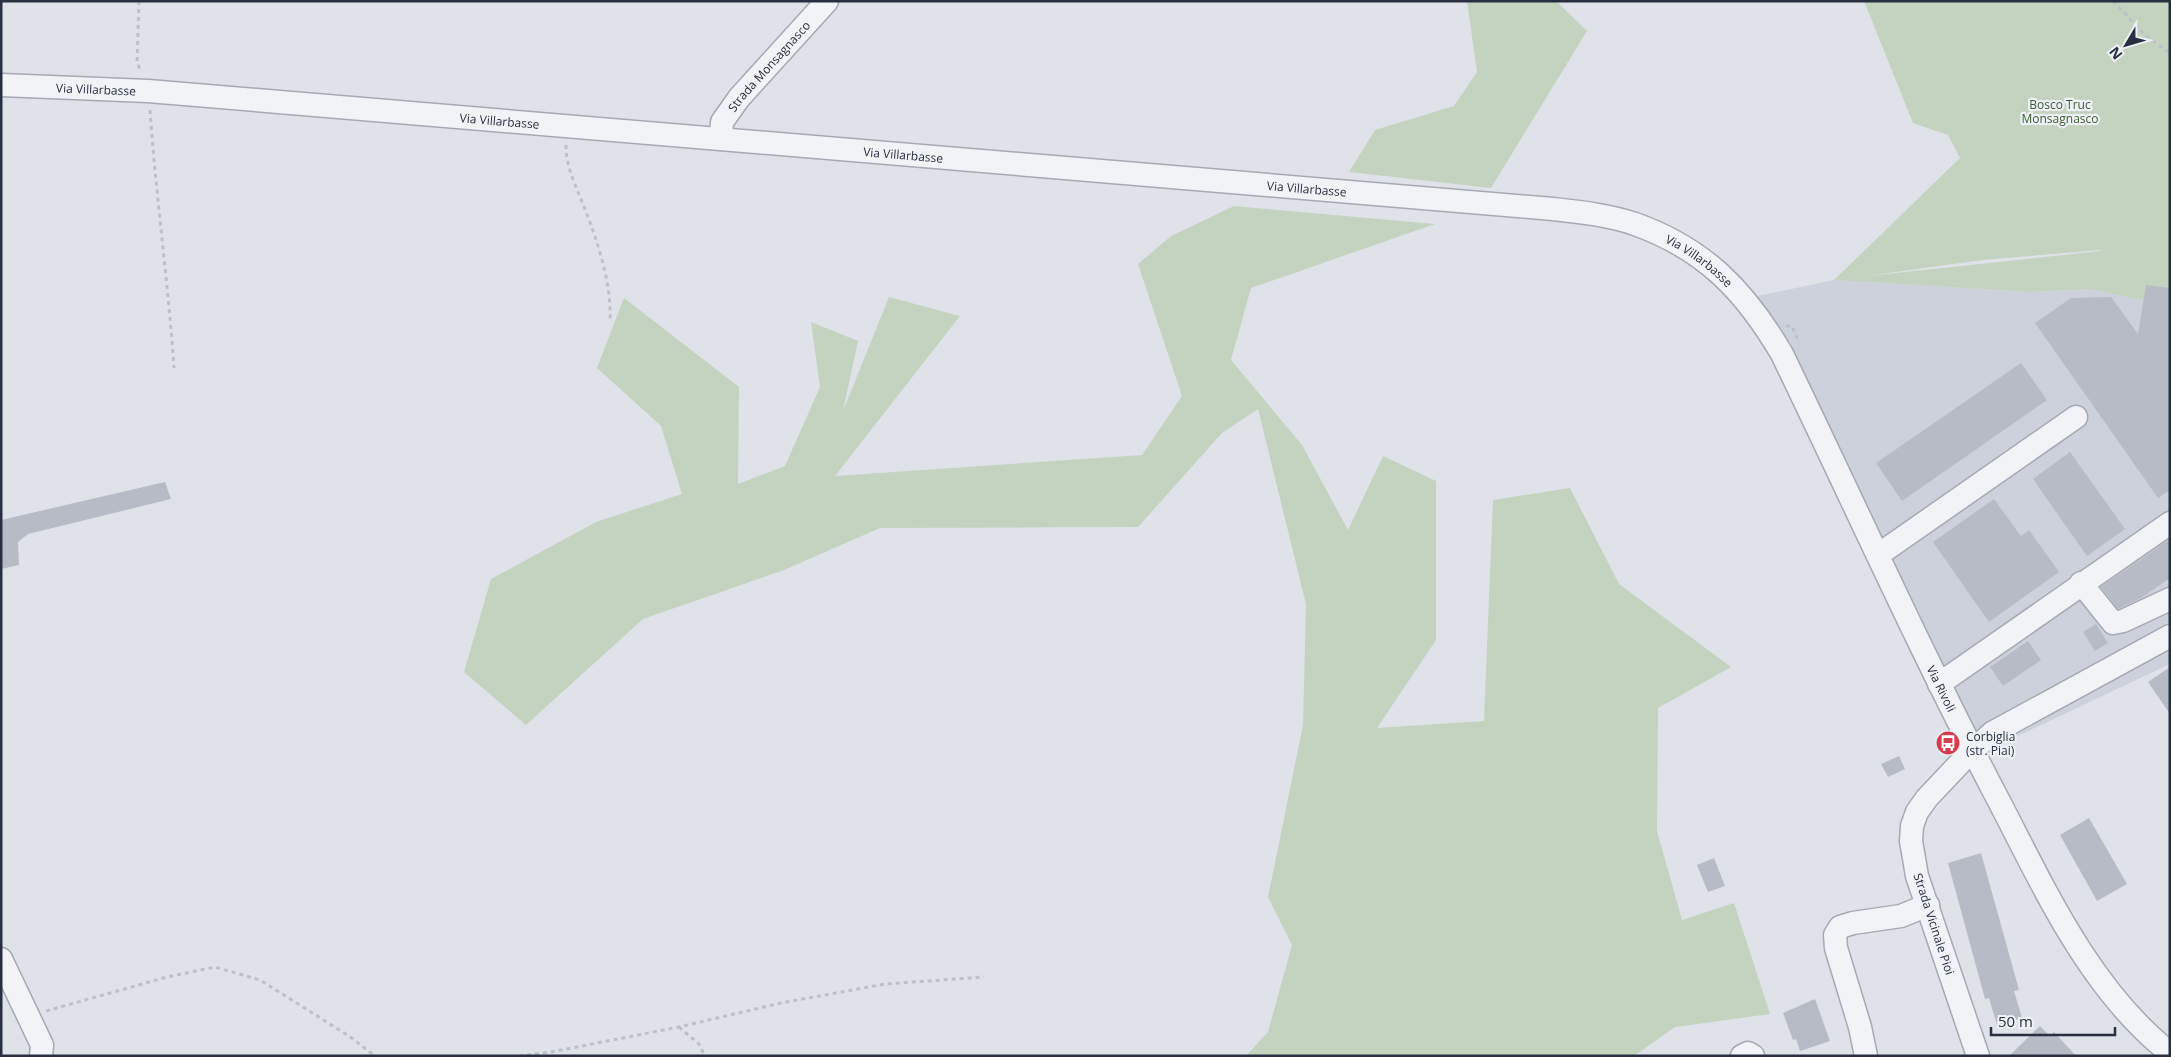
<svg xmlns="http://www.w3.org/2000/svg" width="2171" height="1057" font-family="'Open Sans',sans-serif">
<style>
.built{fill:#cdd1db}
.green{fill:#c4d3c0;fill-rule:evenodd}
.building{fill:#b6bbc6}
.lines{fill:none;stroke-linecap:round;stroke-linejoin:round}
.minor-casing{stroke:#a4a9b3;stroke-width:25}
.path{stroke:#bdc0c8;stroke-width:3;stroke-dasharray:4 4;stroke-linecap:butt}
.minor{stroke:#f2f3f7;stroke-width:22}
.labels{text-anchor:middle;dominant-baseline:central;stroke-width:4.5;stroke-linejoin:round;paint-order:stroke}
.street-label{font-size:12px;fill:#272f41;stroke:#eef1f6}
.park-label{font-size:12px;fill:#3a5d34;stroke:#eef1f6}
.poi-label{font-size:12px;fill:#272f41;stroke:#eef1f6;text-anchor:start}
</style>
<rect width="100%" height="100%" fill="#dfe2e9"/>
<polygon class="built" points="1834,280 2031,292 2090,289 2135,299 2170,302 2170,664 1965,761 1757,296"/>
<g class="green">
<polygon points="1467,1 1556,1 1587,31 1491,188 1349,172 1375,130 1454,106 1477,72"/>
<path d="M1864,1H2170V302L2135,299L2090,289L2031,292L1834,280L1960,158L1948,135L1913,123ZM2101,250V251L1867,276L1982,260Z"/>
<polygon points="1234,206 1435,224 1251,288 1231,360 1302,445 1348,530 1383,456 1436,481 1436,640 1377,728 1484,721 1493,500 1570,488 1619,584 1731,667 1658,708 1657,831 1682,920 1734,903 1770,1014 1675,1027 1634,1056 1246,1056 1268,1032 1292,945 1268,897 1303,725 1306,604 1258,409 1222,433 1138,527 880,528 784,570 643,619 526,725 464,672 491,579 596,522 682,494 661,426 597,368 624,298 739,387 738,484 785,466 820,387 811,322 858,341 843,411 889,297 960,316 835,476 1142,455 1182,396 1138,264 1171,236"/>
</g>
<g class="building">
<polygon points="2146,285 2170,288 2170,490 2158,498 2035,323 2071,298 2111,297 2138,334"/>
<polygon points="2021,363 2047,400 1902,501 1876,463"/>
<polygon points="2070,452 2125,529 2087,556 2033,479"/>
<polygon points="165,482 171,499 28,534 18,542 19,565 1,569 1,520"/>
<polygon points="1994,499 2021,536 2029,530 2059,572 1989,622 1933,542"/>
<polygon points="2170,539 2170,578 2141,598 2118,609 2101,587"/>
<polygon points="2096,624 2108,643 2095,651 2083,632"/>
<polygon points="2028,641 2041,660 2003,686 1990,667"/>
<polygon points="2170,667 2170,714 2148,682"/>
<polygon points="1899,756 1905,769 1888,777 1881,764"/>
<polygon points="2089,818 2127,884 2097,901 2060,835"/>
<polygon points="1981,853 2019,990 2014,991 2022,1018 1997,1025 1989,998 1985,999 1948,863"/>
<polygon points="1714,858 1725,886 1708,892 1697,865"/>
<polygon points="1815,999 1830,1041 1800,1051 1796,1039 1793,1040 1783,1013"/>
<polygon points="2040,1026 2050,1036 2054,1032 2076,1056 2009,1056"/>
</g>
<g class="lines">
<defs>
<g id="minor">
<path id="s1" d="M1,85L148,91L1553,209C1580,212 1609,215 1635,224C1705,249 1745,291 1782,354C1855,505 1923,657 2001,805C2046,892 2091,991 2170,1053"/>
<path id="s2" d="M721,138L722,122L739,98L827,1"/>
<polyline points="1878,555 2076,417"/>
<polyline points="2081,583 2113,623 2123,621 2170,599"/>
<polyline points="1939,684 2170,523"/>
<polyline points="1,959 42,1045 41,1056"/>
<polyline points="1742,1056 1748,1053 1753,1056"/>
<polyline points="1866,1056 1860,1027 1836,948 1835,935 1840,927 1853,923 1901,916 1928,905"/>
<polyline points="1978,1056 1917,876 1911,841 1912,826 1917,812 1927,798 1962,761 1992,733 2170,636"/>
</g>
</defs>
<use href="#minor" class="minor-casing"/>
<g class="path">
<polyline points="139,1 137,62 141,72"/>
<polyline points="2113,1 2146,36 2170,53"/>
<path d="M150,110C156,196 168,281 174,368"/>
<path d="M566,145C566,164 573,180 580,197C595,233 612,281 610,320"/>
<polyline points="1786,326 1792,326 1799,343"/>
<polyline points="46,1011 167,977 215,967 260,980 349,1036 375,1056"/>
<polyline points="679,1027 699,1044 705,1056"/>
<polyline points="519,1056 551,1052 679,1027 781,1003 885,984 984,977"/>
</g>
<use href="#minor" class="minor"/>
</g>
<defs>
<symbol id="bus-disc" viewBox="-11 -11 22 22"><circle r="9.5" fill="#d53d4e" stroke="#eef1f6"/><path d="M-5-6H5V4H4V6H2V4H-2V6H-4V4H-5ZM-3.5-4V0h7V-4ZM-3.5 1.2v1.5H-2V1.2ZM2 1.2v1.5H3.5V1.2Z" fill="#fff"/></symbol>
</defs>
<g fill-rule="evenodd">
<use href="#bus-disc" x="1934" y="729" width="28" height="28"/>
</g>
<g class="labels">
<g class="street-label">
<text stroke="none"><textPath href="#s2" startOffset="89">Strada Monsagnasco</textPath></text>
<text stroke="none"><textPath href="#s1" startOffset="95">Via Villarbasse</textPath></text>
<text stroke="none"><textPath href="#s1" startOffset="500">Via Villarbasse</textPath></text>
<text stroke="none"><textPath href="#s1" startOffset="905">Via Villarbasse</textPath></text>
<text stroke="none"><textPath href="#s1" startOffset="1310">Via Villarbasse</textPath></text>
<text stroke="none"><textPath href="#s1" startOffset="1715">Via Villarbasse</textPath></text>
<text stroke="none"><textPath href="#s1" startOffset="2212">Via Rivoli</textPath></text>
<text transform="translate(1934 924) rotate(72)">Strada Vicinale Pioi</text>
</g>
<g class="park-label">
<text x="2060" y="104">Bosco Truc<tspan x="2060" dy="14">Monsagnasco</tspan></text>
</g>
<g class="poi-label">
<text x="1966" y="736">Corbiglia<tspan x="1966" dy="14">(str. Piai)</tspan></text>
</g>
</g>
<rect width="2171" height="1057" fill="none" stroke="#272f41" stroke-width="5"/>
<g transform="translate(2126 45) rotate(232)" stroke="#eef1f6" stroke-width="4" paint-order="stroke">
<path d="M0-4L9 19L0 12L-9 19Z" fill="#272f41"/>
<text y="-8" font-size="14" font-weight="bold" text-anchor="middle" fill="#272f41">N</text>
</g>
<path d="M1991 1027v8h124v-8" fill="none" stroke="#272f41" stroke-width="2.5"/>
<text x="1998" y="1027" font-size="15" fill="#272f41" stroke="#eef1f6" stroke-width="4" paint-order="stroke">50 m</text>
</svg>
